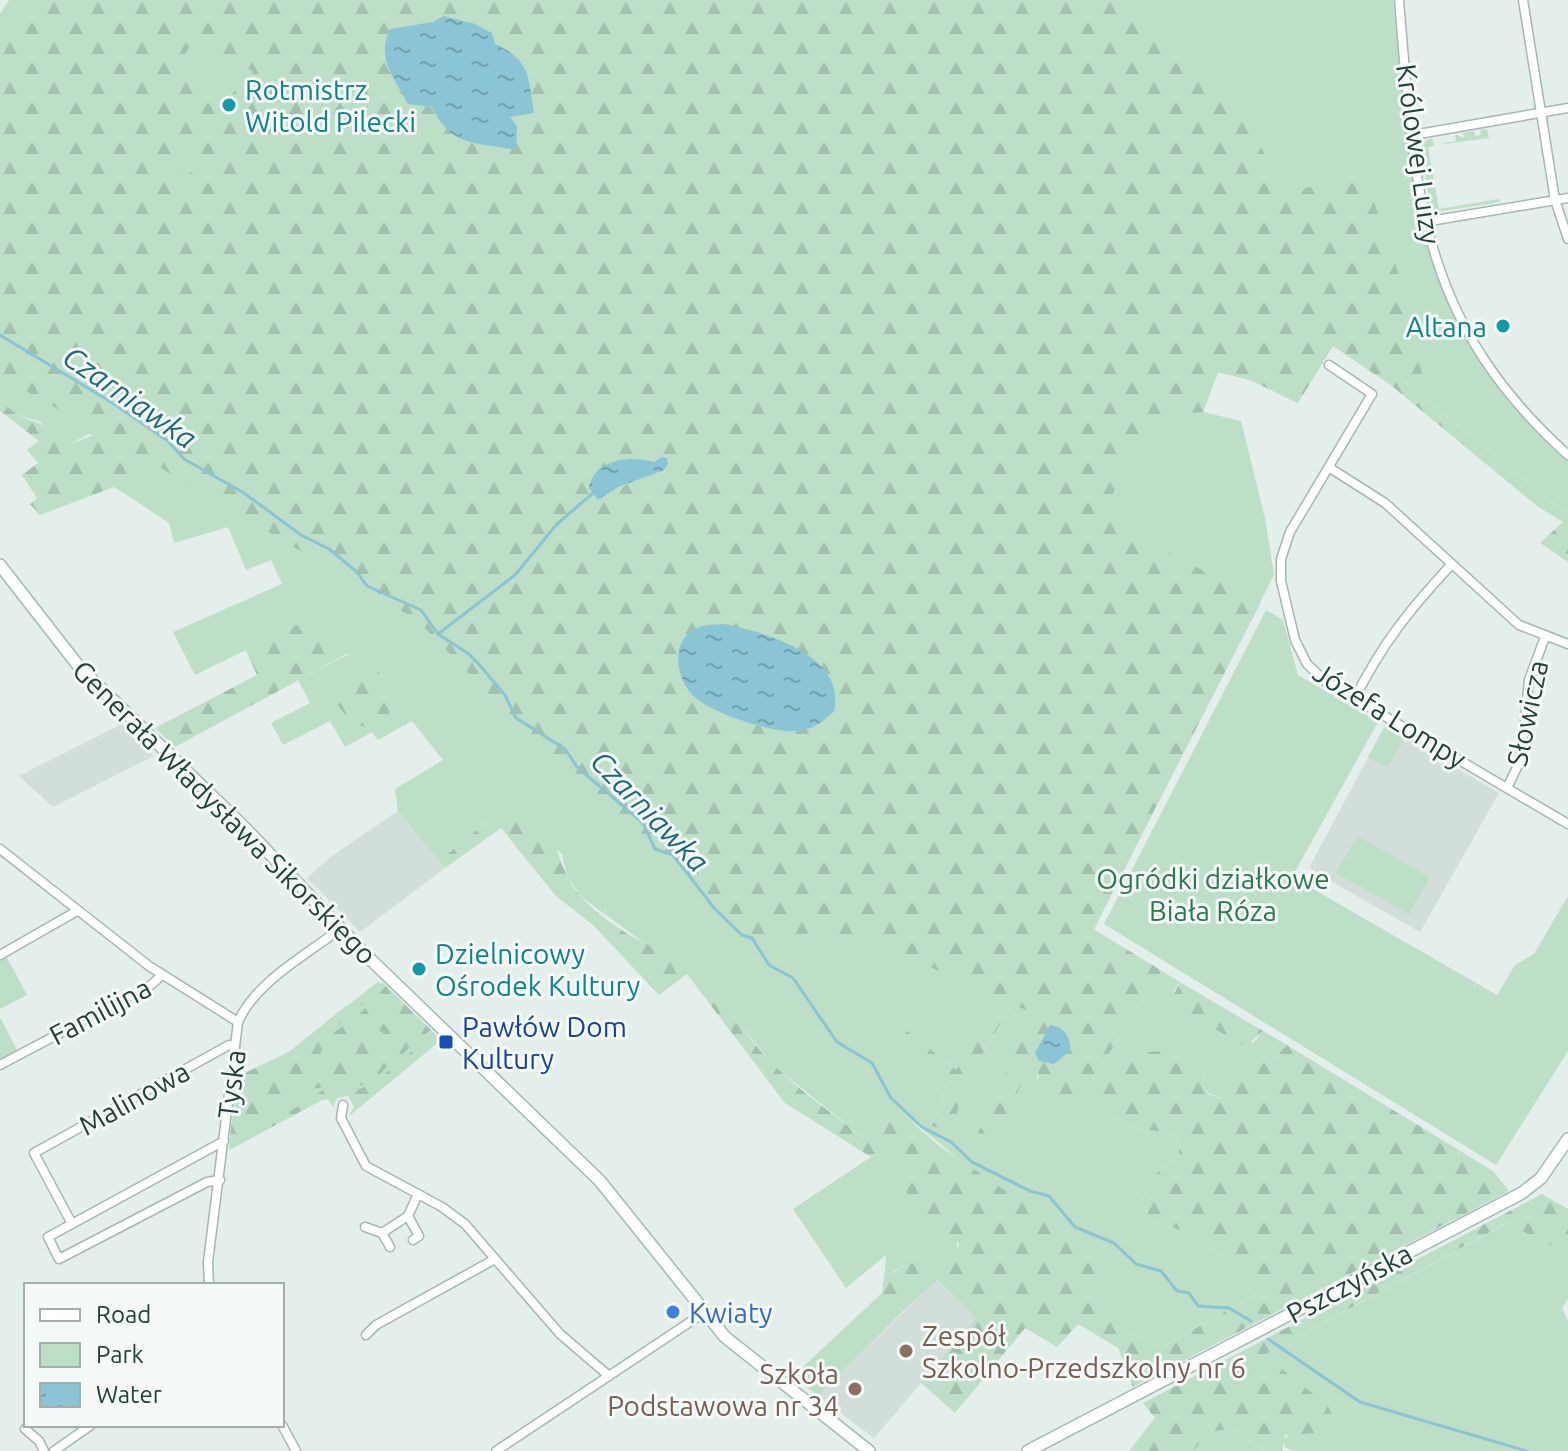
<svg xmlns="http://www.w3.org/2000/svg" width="1568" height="1451" font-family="Ubuntu,sans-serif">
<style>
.built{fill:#d2ded9}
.green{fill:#bddfc8;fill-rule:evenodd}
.forest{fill:url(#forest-firs);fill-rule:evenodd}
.water{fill:url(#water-ripples)}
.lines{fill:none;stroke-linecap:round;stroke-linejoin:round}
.stream{stroke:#8bc4d4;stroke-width:3}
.street-casing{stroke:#a6b6b2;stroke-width:11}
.secondary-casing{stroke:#a2bab3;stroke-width:14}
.street{stroke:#fff;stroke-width:8}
.secondary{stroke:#fff;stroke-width:11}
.culture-dot{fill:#0f9aa8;stroke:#f5faf8;stroke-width:3}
.transit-dot{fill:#1a4fb4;stroke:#f5faf8;stroke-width:3}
.shop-dot{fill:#3f7fe0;stroke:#f5faf8;stroke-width:3}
.education-dot{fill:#8d6e63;stroke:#f5faf8;stroke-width:3}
.labels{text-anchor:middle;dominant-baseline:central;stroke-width:6;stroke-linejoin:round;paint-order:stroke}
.culture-label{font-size:28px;fill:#0d838f;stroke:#f5faf8;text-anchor:start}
.street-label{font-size:28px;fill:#23403a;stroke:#f5faf8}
.park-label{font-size:28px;fill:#2c784e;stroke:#f5faf8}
.transit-label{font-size:28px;fill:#164399;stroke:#f5faf8;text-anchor:start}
.shop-label{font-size:28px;fill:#366cbe;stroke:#f5faf8;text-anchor:start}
.education-label{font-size:28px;fill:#785e54;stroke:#f5faf8;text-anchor:start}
.water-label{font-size:30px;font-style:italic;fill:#1b677e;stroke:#f5faf8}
</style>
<defs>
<pattern id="forest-firs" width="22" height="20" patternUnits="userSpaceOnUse" patternTransform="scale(2)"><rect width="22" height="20" fill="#bddfc8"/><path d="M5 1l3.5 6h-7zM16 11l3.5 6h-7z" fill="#a2c0ad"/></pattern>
<pattern id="water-ripples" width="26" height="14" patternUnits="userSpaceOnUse" patternTransform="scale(2)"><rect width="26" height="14" fill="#8bc4d4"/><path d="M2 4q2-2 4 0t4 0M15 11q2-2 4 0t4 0" fill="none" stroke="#71a1ad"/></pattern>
</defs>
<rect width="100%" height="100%" fill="#e4eeea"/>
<g class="built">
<polygon points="122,724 154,756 53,807 19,776"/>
<polygon points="1385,726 1499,793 1420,932 1313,871 1310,866"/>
<polygon points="398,811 445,868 360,932 307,878 332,856"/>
<polygon points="936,1280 977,1318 874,1438 818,1396"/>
</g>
<g class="green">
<path d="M9,0H1393C1414,194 1410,321 1568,460V515L1399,377L1422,378L1362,167L1298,403L1250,380L1218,372L1203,412L1241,421L1265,518L1274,575L1053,1010L979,1132L996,1136L1030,1066L1038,1069L1037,1079L1092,1080L1162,971L1180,982L1173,992L1253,1043L1263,1031L1287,1045L1268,1065L1244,1062L1223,1099L1208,1093L1203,1085L1206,1069L1099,1097C1119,1130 1133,1129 1170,1132L1180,1142L1179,1155L1151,1178L1142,1201L1151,1221L1196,1235L1262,1291L1161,1348L1117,1327L1100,1306L1103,1277L900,1111L865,1139L774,1066L682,955L647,945L580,896L567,876L562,854L506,812L489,820L439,861L398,811L395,789L443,760L412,721L378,740L372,732L345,747L330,721L283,745L271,723L310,703L298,680L349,654L303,622L195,675L173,632L282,584L271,560L246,570L228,527L174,543L169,523L124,493L143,458L89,434L68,445L39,421L17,415L0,400V14ZM1000,999L1012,1004L963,1087L932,1126L946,1086L905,1029L956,1070Z"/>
<polygon points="1487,129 1489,138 1444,144 1441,137 1444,143 1456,141 1455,134 1464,138 1463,133 1474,131 1475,136 1481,135 1480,130"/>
<polygon points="1432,138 1434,146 1428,147 1439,209 1499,199 1500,202 1431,213 1420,143"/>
<polygon points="1266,610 1283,620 1298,675 1378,722 1292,877 1497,995 1515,965 1534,954 1568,896 1568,1051 1496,1165 1104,924"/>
<polygon points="1385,726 1405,738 1387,767 1368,757"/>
<polygon points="1357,836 1430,877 1409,914 1336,873"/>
<polygon points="6,956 27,995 0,1009 0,959"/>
<polygon points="382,982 441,1040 349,1116 354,1107 348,1096 337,1098 333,1107 329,1099 322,1100 229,1150 237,1077 289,1052 347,1005 353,1012"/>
<polygon points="0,1017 17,1050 0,1060"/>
<polygon points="888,1151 899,1155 950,1235 957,1238 957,1254 950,1265 908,1264 889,1274 885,1270 886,1255 846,1288 793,1209 871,1157"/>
<polygon points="1508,1223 1568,1254 1568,1299 1562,1308 1568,1321 1568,1451 1293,1451 1285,1447 1283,1440 1291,1433 1264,1355"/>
<polygon points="882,1293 903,1311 818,1396 793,1376"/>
<polygon points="1232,1428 1264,1451 1193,1451 1211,1432"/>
</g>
<g class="forest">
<path d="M32,0H1122L1195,60L1240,110L1288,195L1362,167L1401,281L1423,378H1400L1568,515V562L1540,543L1563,522L1537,506L1392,386L1333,346L1298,403L1250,380L1218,372L1203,412L1151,415L1102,516L1261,602L1093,929L1162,971L1092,1080L1069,1097L1051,1100L1039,1090L1038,1070L1030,1066L996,1137L978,1133L1033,1013L1012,1004L963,1087L952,1133L932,1126L946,1086L896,1046L905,1029L956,1070L999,998C955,979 872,936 826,933C798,931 773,941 750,954L544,751L417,620L144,458L124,493L114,487L40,515L30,504L37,498L22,475L38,463L27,450L39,441L0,411V400L17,415L49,427L68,445L99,433L0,376V34L22,27L34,7ZM444,16L475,24L494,44L511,52L533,113L510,116L516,126V150C479,142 451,148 433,107L407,103C393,77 376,59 390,29L433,22ZM192,42L253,71V73L231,95L222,94L184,57ZM175,136L193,141L200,155L191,173L180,176ZM662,457L659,472L643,476L599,500L590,481C607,461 628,454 654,462ZM687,688L810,728C773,737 713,716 687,688Z"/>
<polygon points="303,622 350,644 352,651 175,747 155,728 257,675 245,649"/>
<path d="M375,669L393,686V703L386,720L366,728L349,719L332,698C342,678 354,672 375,669Z"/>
<path d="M506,812C561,811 553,867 580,896C597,914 622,932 644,943C657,950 674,949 685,957C716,982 732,1018 758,1048C788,1083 828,1110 865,1139L900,1111L938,1145L1093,1250L1104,1277L1100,1306L1117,1327L1161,1348L1262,1291L1196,1235L1151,1221L1142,1201L1151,1178L1179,1155L1180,1142L1170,1132C1134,1129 1119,1130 1099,1097C1111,1049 1171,1037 1206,1069L1203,1085L1208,1094L1222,1099L1244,1062L1253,1058L1268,1065L1287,1045L1493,1171L1509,1191L1133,1387L1118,1348L1078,1324L1057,1347L1025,1328L955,1413L921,1383L976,1318L937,1280L903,1311L882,1293L885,1270L889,1274C897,1272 900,1268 908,1264C921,1258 936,1264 950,1265L959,1245C956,1235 947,1235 940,1228C917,1209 898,1194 904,1164C895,1150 885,1151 871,1157L785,1103L687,974L659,995L593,925L556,896L501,828L445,868L439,861L489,820Z"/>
<path d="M379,981V986C348,1022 293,1063 249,1081L237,1077L289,1052Z"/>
<polygon points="1180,982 1263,1031 1246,1046 1176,1008 1171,1000"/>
<polygon points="386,986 431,1030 414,1042 410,1033 374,999"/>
<polygon points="372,1002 381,1011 376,1016 401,1042 406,1038 411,1046 395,1061 385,1035 360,1013"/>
<path d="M354,1018L361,1021L355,1028L369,1037L376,1047L383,1044L391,1061C383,1075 360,1090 343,1090C331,1089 324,1086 311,1089L332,1034Z"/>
<polygon points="434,1033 441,1040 349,1116 356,1107 347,1094 374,1083"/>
<polygon points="327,1035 307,1092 278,1074 270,1075"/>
<polygon points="275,1076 305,1093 229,1143 237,1079 246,1084"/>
<polygon points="325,1089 334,1093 331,1104 328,1099 322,1100 229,1150"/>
<polygon points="1542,1194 1568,1209 1568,1254 1507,1223 1264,1355 1327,1405 1332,1414 1330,1432 1285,1435 1282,1451 1264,1451 1232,1428 1211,1432 1193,1451 1129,1451 1155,1418 1143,1403"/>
</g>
<g class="water">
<path d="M444,16L475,24L492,33L495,44C531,61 528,76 534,113L510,117L517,126L516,150C479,142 452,149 432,107L408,104C394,77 376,59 390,29L433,22Z"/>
<path d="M662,457L667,458L668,464L664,470L618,487L598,500L589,488C593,459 632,455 654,462Z"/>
<path d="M724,624C765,632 847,655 834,711C823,722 812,730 796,731C773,733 715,714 697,699C675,681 668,640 699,627C706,624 717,625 724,624Z"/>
<path d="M1050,1025C1065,1027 1071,1038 1070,1051L1054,1064L1039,1061L1035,1053Z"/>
</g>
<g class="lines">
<g class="stream">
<polyline points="0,335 111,402 168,441 184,459 244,493 301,535 329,549 357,572 367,586 421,610 438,634 469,654 482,668 505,695 516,718 565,749 577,767 643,823 655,849 673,855 714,908 742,935 752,938 769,965 793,978 837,1042 872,1063 891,1098 922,1127 951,1142 972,1162 1030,1191 1049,1196 1075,1227 1114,1243 1136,1264 1161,1271 1177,1291 1189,1293 1198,1306 1229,1308 1251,1321"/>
<polyline points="438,634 515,575 557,524 593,493"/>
<polyline points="1268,1339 1360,1402 1527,1451"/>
</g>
<defs>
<g id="street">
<path d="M1399,0C1415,189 1417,319 1568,455"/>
<polyline points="1523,0 1555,200 1568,239"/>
<polyline points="1413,135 1568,108"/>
<polyline points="1424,222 1568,198"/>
<polyline points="1329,365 1372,394 1290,532 1281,559 1281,581 1295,640 1307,664 1325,681 1568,824"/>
<polyline points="1330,468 1385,503 1519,625 1568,644"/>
<path d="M1355,698C1382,644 1410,609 1451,565"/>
<polyline points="1507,788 1521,759 1529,680 1545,637"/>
<polyline points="0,849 149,966 238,1022"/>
<polyline points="0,955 77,911"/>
<polyline points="0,1065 151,985 162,975"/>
<polyline points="343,1105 341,1118 366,1166 442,1207 465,1224 560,1334 609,1376"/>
<polyline points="220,1180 207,1182 59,1259 48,1237 224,1141"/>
<polyline points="408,1216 419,1236 413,1240"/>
<polyline points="72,1224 34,1153 229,1045 235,1046"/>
<polyline points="365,1227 382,1233"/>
<polyline points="390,1247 382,1233 408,1216 418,1194"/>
<path d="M209,1285L208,1262L238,1022C256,981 307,955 341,928"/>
<polyline points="366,1335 376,1325 495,1259"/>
<polyline points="282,1425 296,1451"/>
<polyline points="25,1429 39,1441 44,1451"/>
<polyline points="54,1451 91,1425"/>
<polyline points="496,1451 705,1312"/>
</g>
<g id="secondary">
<polyline points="0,565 80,668 246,829 367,956 600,1181 725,1337 869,1451"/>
<polyline points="1028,1451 1522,1193 1541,1178 1568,1139"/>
</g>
</defs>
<use href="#street" class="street-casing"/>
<use href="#secondary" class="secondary-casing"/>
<use href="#street" class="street"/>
<use href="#secondary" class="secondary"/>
</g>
<g class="culture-dot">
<circle cx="229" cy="105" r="8"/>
<circle cx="1503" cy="326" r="8"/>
<circle cx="419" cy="969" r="8"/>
</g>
<rect class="transit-dot" x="438" y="1034" width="16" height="16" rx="4"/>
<circle class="shop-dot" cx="673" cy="1312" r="8"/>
<g class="education-dot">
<circle cx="906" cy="1351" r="8"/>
<circle cx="855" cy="1389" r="8"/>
</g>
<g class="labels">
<g class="culture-label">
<text x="245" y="89">Rotmistrz<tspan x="245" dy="32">Witold Pilecki</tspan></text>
<text x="1487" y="326" text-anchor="end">Altana</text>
<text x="435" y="953">Dzielnicowy<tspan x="435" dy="32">Ośrodek Kultury</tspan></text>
</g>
<g class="street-label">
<text transform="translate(1419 154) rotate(82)">Królowej Luizy</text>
<text transform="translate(1527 713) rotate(-78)">Słowicza</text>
<text transform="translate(1390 715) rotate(32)">Józefa Lompy</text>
<text transform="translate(225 812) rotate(45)">Generała Władysława Sikorskiego</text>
<text transform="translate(100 1011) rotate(-28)">Familijna</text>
<text transform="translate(231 1084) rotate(-83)">Tyska</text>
<text transform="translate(134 1098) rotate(-29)">Malinowa</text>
<text transform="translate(1349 1283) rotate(-28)">Pszczyńska</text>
</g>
<g class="park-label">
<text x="1213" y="878">Ogródki działkowe<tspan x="1213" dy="32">Biała Róza</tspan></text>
</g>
<g class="transit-label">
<text x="462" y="1026">Pawłów Dom<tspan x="462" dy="32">Kultury</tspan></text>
</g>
<g class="shop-label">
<text x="689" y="1312">Kwiaty</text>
</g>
<g class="education-label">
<text x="922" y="1335">Zespół<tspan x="922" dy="32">Szkolno-Przedszkolny nr 6</tspan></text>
<text x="839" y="1373" text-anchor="end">Szkoła<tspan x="839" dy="32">Podstawowa nr 34</tspan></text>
</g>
<g class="water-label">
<text transform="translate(130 397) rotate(35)">Czarniawka</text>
<text transform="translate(650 811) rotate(46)">Czarniawka</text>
</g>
</g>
<rect x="24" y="1283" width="260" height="144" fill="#f5faf8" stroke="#a1b0ac" stroke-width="2"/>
<rect x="40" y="1309" width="40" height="12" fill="#ffffff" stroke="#a1b0ac" stroke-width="2"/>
<text x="96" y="1323" font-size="24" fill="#23403a">Road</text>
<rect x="40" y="1343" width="40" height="24" fill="#bddfc8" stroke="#a1b0ac" stroke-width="2"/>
<text x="96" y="1363" font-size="24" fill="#23403a">Park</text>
<rect x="40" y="1383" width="40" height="24" fill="url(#water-ripples)" stroke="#a1b0ac" stroke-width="2"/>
<text x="96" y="1403" font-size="24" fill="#23403a">Water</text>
</svg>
